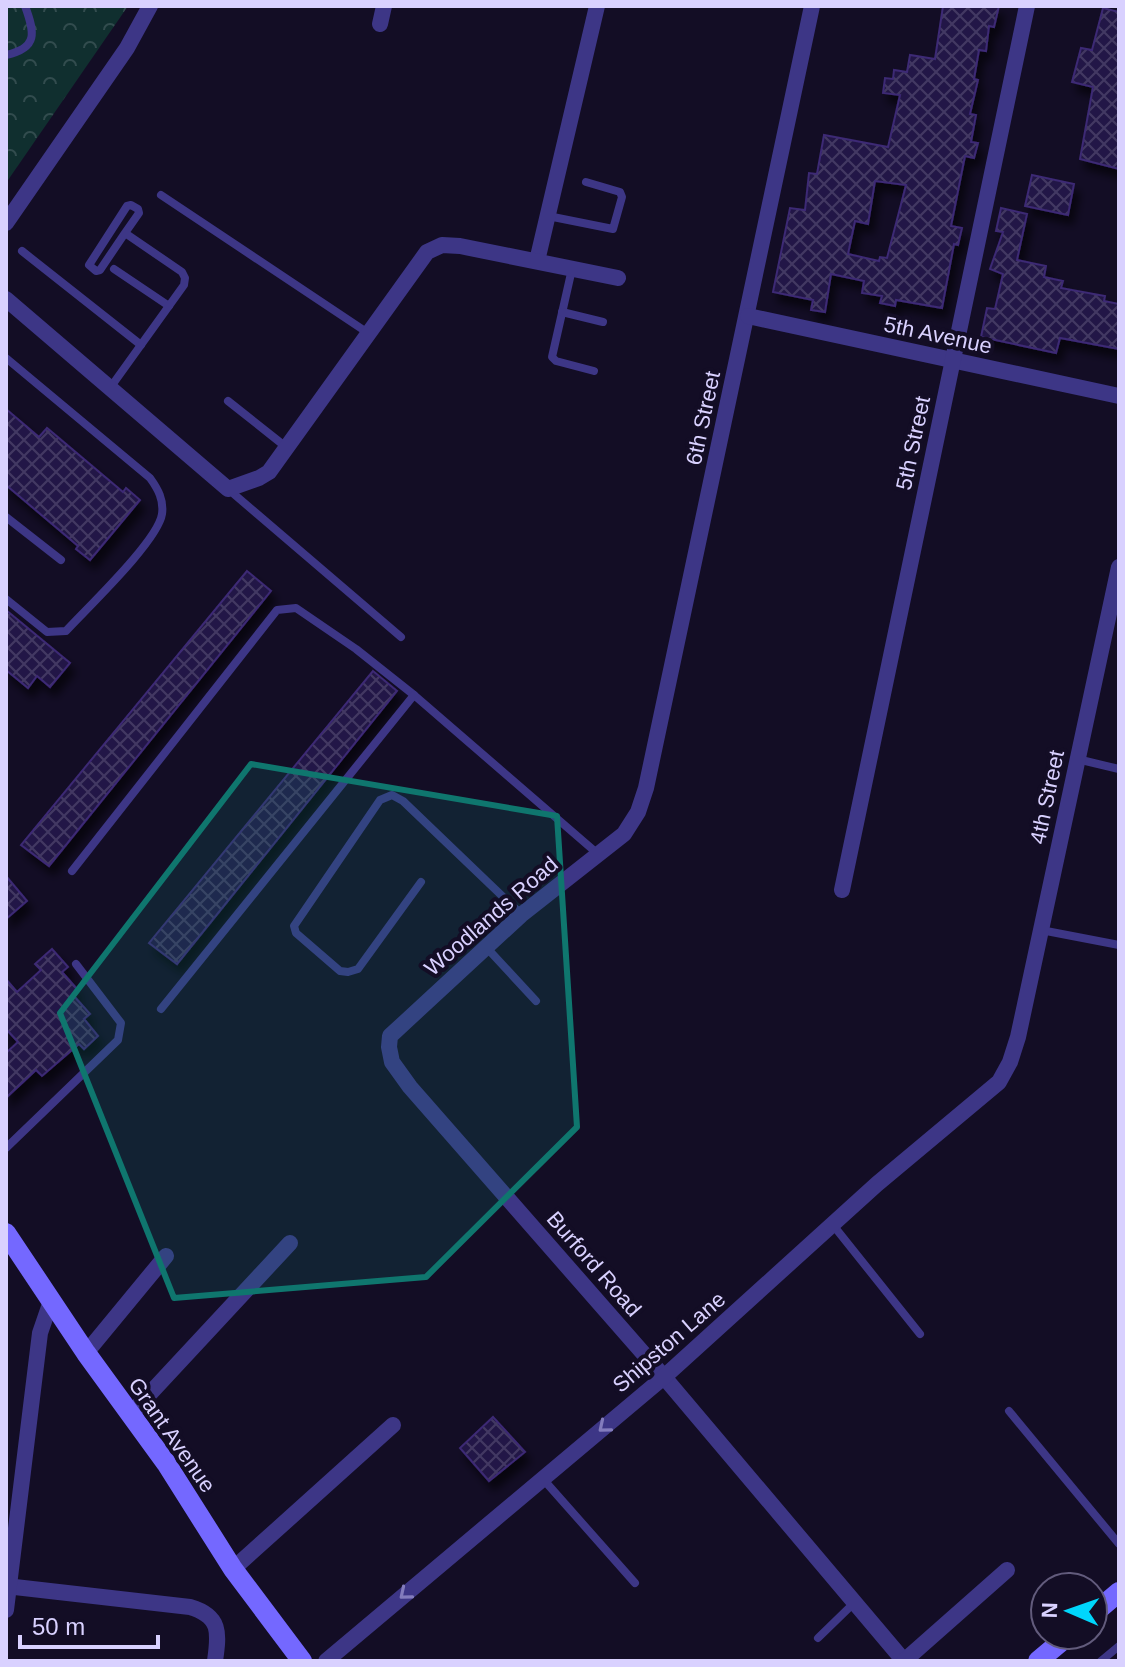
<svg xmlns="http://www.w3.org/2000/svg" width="1125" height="1667" font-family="Helvetica,sans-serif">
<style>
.forest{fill:url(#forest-crowns)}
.building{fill:url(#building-cross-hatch);stroke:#3c2974;stroke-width:2;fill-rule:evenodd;filter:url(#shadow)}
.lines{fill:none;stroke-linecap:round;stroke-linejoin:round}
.lane{stroke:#3d3686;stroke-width:8}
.street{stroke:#3d3686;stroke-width:16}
.secondary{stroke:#7468ff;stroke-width:20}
.oneway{stroke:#837cbc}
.marked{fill:#0f766e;fill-opacity:0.2;stroke:#0f766e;stroke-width:6;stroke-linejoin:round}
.labels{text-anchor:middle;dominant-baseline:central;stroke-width:8;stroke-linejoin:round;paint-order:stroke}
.street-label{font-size:22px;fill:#d9d1ff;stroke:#130d25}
</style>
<defs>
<pattern id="forest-crowns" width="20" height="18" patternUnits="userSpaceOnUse" patternTransform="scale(2)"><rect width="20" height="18" fill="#102f2f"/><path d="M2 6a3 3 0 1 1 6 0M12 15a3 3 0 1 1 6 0" fill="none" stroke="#324c4e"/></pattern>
<pattern id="building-cross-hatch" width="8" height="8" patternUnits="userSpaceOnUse" patternTransform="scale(2)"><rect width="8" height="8" fill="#241947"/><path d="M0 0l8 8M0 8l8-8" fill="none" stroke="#433963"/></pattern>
<filter id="shadow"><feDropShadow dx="5" dy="9" stdDeviation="4" flood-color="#0009"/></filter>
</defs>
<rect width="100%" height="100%" fill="#130d25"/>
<polygon class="forest" points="6,6 128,6 6,183"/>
<g class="building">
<path d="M943,6H999L994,27L989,26L986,51L979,50L974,79L978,80L970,114L976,115L971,142L978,143L974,158L965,156L951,226L962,228L958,245L954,244L942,308L896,300L895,306L880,303L882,296L862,293L864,281L831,274L825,312L811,310L813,300L773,292L790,208L805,210L809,173L817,174L824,135L888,147L900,95L883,93L885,78L893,79L894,70L907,72L910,55L935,59ZM875,181L906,185L887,258L880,257L879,261L848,254L855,221L868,224Z"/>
<polygon points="1103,8 1119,12 1119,169 1080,159 1093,87 1072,82 1081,48 1092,50"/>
<polygon points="1032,175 1074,184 1068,215 1025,206"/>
<polygon points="1001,208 1027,214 1017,260 1046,266 1044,277 1063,281 1061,288 1105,296 1104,301 1119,304 1119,349 1060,338 1056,353 981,337 987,308 995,309 1003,274 990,269 1003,232 996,231"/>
<polygon points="6,409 39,437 47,428 123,492 126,488 140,500 90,560 76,549 78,546 6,485"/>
<polygon points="247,571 271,591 49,866 21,845"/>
<polygon points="6,610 70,663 50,687 37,676 28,688 6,670"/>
<polygon points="373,671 397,691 177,964 149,943"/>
<polygon points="6,876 27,901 6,919"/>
<polygon points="52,949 68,967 62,972 78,990 73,995 90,1014 84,1019 98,1036 84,1049 79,1044 42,1076 36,1070 6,1098 6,1053 18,1042 6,1029 6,979 17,992 41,970 35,964"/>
<polygon points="493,1417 525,1452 489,1481 460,1448"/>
</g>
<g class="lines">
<g class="lane">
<path d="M6,55C38,48 35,33 25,6"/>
<polyline points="161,195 368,333"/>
<polyline points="548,216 613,229 622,197 620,192 586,182"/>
<polyline points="22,251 141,345"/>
<polyline points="114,269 169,306"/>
<polyline points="572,269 552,357 556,361 594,371"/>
<polyline points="562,312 603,322"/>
<path d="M6,358L150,478C158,489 164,500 162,514C158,541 87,608 66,631L47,632L6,599"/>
<polyline points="110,388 184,285 185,278 182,272 125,233 100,270 96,271 89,265 127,206 131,205 138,209 139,213 125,233"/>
<polyline points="228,401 286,447"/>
<polyline points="228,489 401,637"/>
<polyline points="6,517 61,560"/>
<polyline points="1077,759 1119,769"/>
<polyline points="72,871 277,610 296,608 356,649 414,695"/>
<polyline points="421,882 358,969 348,972 340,971 296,933 294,926 380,800 392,795 403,801 521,914"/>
<polyline points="1041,930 1119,945"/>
<polyline points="486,947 536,1001"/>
<polyline points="161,1009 414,695 598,854"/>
<polyline points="6,1148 118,1040 121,1023 76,964"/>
<polyline points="833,1225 920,1334"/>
<polyline points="1009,1411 1119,1544"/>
<polyline points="543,1479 635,1583"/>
<polyline points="818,1638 854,1603"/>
<polyline points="1101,1661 1119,1646"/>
</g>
<g class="street">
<polyline points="812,6 646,788 638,812 624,834 521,915 390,1036 389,1047 392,1062 410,1087 664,1377 904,1661"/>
<polyline points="380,24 384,6"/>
<polyline points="6,223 127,48 150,6"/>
<polyline points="537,261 597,6"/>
<polyline points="6,299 228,489 259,478 269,472 427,252 442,245 460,246 618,278"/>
<polyline points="748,316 1119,396"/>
<polyline points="842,890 1027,6"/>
<polyline points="86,1353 166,1256"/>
<polyline points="130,1415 290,1243"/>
<polyline points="233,1569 393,1425"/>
<path d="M6,1586L190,1607C221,1616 219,1633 215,1661"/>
<polyline points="6,1610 40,1333 51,1301"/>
<polyline points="326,1661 664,1377 877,1184 999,1082 1010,1062 1018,1037 1119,567"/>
<polyline points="904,1661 1007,1570"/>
</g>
<g class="secondary">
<polyline points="6,1233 86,1353 166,1463 233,1569 302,1661"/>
<polyline points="1093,1614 1119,1592"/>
<polyline points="1038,1661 1069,1635"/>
</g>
</g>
<defs><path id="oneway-chevron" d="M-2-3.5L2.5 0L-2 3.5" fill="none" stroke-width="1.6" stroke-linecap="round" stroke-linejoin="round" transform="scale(2)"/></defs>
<g class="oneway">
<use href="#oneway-chevron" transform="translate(604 1427) rotate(140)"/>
<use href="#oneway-chevron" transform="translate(405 1594) rotate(140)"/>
</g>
<path class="marked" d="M251,764L557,816L577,1127L426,1277L174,1298L60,1013Z"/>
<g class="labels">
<g class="street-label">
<text transform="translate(938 335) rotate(12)">5th Avenue</text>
<text transform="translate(703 418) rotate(-78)">6th Street</text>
<text transform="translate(913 443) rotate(-78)">5th Street</text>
<text transform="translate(1047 797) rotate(-78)">4th Street</text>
<text transform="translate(491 916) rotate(-41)">Woodlands Road</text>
<text transform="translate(594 1264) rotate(49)">Burford Road</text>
<text transform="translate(669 1342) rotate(-41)">Shipston Lane</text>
<text transform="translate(172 1435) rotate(55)">Grant Avenue</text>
</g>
</g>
<rect width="1125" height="1667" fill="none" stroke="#d9d1ff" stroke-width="16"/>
<g transform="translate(1069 1611) rotate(272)"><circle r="38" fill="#130d25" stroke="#625b7c" stroke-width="2"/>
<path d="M0-6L14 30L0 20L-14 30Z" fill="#00d6fc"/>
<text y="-12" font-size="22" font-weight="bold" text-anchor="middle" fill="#d9d1ff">N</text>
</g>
<path d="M20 1635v12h138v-12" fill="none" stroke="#d9d1ff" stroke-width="4"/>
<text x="32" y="1635" font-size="24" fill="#d9d1ff" stroke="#130d25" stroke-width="6" paint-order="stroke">50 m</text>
</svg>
